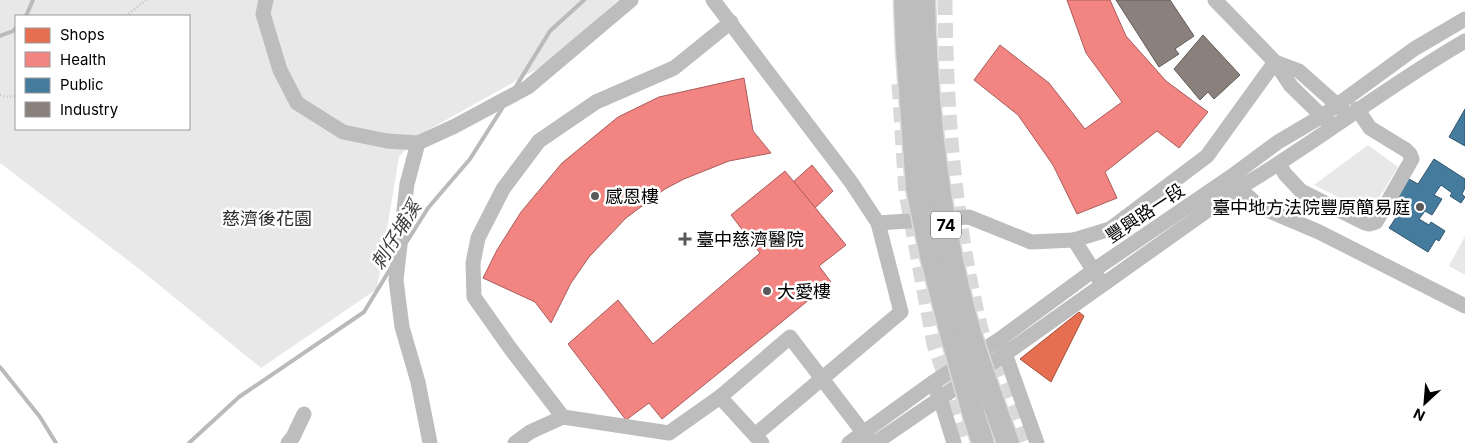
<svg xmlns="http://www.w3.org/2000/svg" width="1465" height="443" font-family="Inter,'Noto Sans TC',sans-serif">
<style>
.green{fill:#e8e8e8;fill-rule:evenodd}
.shops{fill:#e76f51;stroke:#a24e39}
.health{fill:#f28482;stroke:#a95c5b}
.public{fill:#457b9d;stroke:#30566e}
.industry{fill:#8a817c;stroke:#615a57}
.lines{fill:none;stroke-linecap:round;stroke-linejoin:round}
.stream{stroke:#bababa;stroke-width:4}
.minor-tunnel{stroke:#d9d9d9;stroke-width:15;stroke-dasharray:15 8;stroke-linecap:butt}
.path{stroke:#c2c2c2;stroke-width:2.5;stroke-dasharray:1 2.5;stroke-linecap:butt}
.minor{stroke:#bdbdbd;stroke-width:15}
.highway-bridge-casing{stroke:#dbdbdb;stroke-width:25;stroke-linecap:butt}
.highway-bridge{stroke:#bdbdbd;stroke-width:22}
.poi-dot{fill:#595959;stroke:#fff;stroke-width:2}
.labels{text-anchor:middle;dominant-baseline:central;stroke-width:5;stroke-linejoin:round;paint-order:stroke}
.shield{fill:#fff;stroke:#4c4c4c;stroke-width:1}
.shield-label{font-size:16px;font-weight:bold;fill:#000}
.poi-label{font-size:18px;fill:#000;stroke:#fff;text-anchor:start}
.street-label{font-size:18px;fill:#000;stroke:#fff}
.park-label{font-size:18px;fill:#2c2c2c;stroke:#fff}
.water-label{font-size:19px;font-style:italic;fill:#3d3d3d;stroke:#fff}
</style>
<rect width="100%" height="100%" fill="#fff"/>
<g class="green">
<path d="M0,0H618L548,63L419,135L399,157L377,289L261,368L142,271L0,163ZM16,16H189V129H16Z"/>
<polygon points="1368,145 1398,167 1370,213 1314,185"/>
<polygon points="1465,236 1465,275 1449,266"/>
</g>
<polygon class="shops" points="1079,312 1084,316 1051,382 1020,359"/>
<g class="health">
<polygon points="1067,0 1110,0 1126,36 1166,81 1208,112 1179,148 1157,131 1105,172 1117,198 1077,214 1053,165 1018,115 974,80 1000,45 1049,83 1085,129 1122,102 1086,53"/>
<polygon points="744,78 753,131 771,153 729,161 684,179 665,189 626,218 589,257 571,283 551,323 535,302 483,278 497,250 521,212 562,163 618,117 659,97"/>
<polygon points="812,165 833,191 815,208 793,182"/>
<polygon points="785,171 846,245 819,266 831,282 662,419 649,403 626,420 568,344 618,300 653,344 760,253 731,215"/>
</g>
<g class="public">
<polygon points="1465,109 1465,146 1449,137"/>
<polygon points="1434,159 1465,179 1465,188 1462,194 1465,197 1461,203 1450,196 1452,193 1441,185 1434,195 1442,199 1432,215 1425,211 1419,219 1429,225 1431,222 1445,231 1439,241 1436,239 1428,252 1389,228 1407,201 1398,196 1409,179 1418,184"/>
</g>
<g class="industry">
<polygon points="1116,0 1170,0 1194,36 1175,49 1179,54 1159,67"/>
<polygon points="1203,35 1240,75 1214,99 1208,92 1200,100 1174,69"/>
</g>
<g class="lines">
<g class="stream">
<polyline points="26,16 33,0"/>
<polyline points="0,36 13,31 16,28"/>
<polyline points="515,88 550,31 584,0"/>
<polyline points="406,243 428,208 470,159 503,107"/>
<polyline points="0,367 40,417 56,443"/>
<polyline points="189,443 239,397 364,312 392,266"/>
</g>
<g class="minor-tunnel">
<path d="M945,0C946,109 954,219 980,325C990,363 1009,405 1023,443"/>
<polyline points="899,84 906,193 934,344 968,443"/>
</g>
<g class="path">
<polyline points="126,16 146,0"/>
<polyline points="0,95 6,97 16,96"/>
</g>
<g class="minor">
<polyline points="266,0 263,14 280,70 297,103 343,132 387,141 418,143"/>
<polyline points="713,0 851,182 878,223 901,312 755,435"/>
<polyline points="1215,0 1275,62 1291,86 1329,123"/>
<polyline points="1275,62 1299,71 1344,111"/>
<polyline points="1279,164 1285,174 1301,191 1365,223 1369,224 1376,222 1412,159 1410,154 1406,150 1370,128 1357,109"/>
<polyline points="1234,179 1239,188 1260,207 1319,232 1465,306"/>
<polyline points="878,223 969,217 1031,242 1074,240"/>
<polyline points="1099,279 1074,240 1110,229 1207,156 1275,62"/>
<polyline points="1002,345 1037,443"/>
<polyline points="936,390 940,398 954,443"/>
<polyline points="563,417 510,348 474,297 473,263 478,238 503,189 539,141 596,102 674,68 731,22"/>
<polyline points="288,443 293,437 304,414"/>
<polyline points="430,443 418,382 402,327 396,280 407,184 418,143 455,126 528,87 631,0"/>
<polyline points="515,443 530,432 563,417 669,433 720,397"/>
<polyline points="762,443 720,397 790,337 869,440"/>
<polyline points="849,443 932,383 1000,339 1094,270 1232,176 1278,142 1322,116 1414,49 1465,19"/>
<path d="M875,443L1005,354L1239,188C1317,142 1387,86 1465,41"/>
</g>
<defs>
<g id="highway-bridge">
<polyline points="905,0 907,49 917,188 931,256 952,337 975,419 983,443"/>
<path d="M924,0C926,98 936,196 959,291C971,343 990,393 1008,443"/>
</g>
</defs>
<use href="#highway-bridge" class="highway-bridge-casing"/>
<use href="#highway-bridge" class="highway-bridge"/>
</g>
<g class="poi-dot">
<circle cx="595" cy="196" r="5"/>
<circle cx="1420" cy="207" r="5"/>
<path d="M682.5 231.5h5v5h5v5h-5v5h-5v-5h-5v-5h5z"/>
<circle cx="767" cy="291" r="5"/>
</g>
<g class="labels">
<rect class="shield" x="931" y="211.5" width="30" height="27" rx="4"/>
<g class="shield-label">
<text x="946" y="225">74</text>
</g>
<g class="poi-label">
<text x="605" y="196">感恩樓</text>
<text x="1410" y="207" text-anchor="end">臺中地方法院豐原簡易庭</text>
<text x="696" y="239">臺中慈濟醫院</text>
<text x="777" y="291">大愛樓</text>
</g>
<g class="street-label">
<text transform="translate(1145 213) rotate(-34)">豐興路一段</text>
</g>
<g class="park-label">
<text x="267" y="218">慈濟後花園</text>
</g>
<g class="water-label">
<text transform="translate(396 235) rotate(-58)">刺仔埔溪</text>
</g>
</g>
<rect x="15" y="15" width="175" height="115" fill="#ffffff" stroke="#999999"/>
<rect x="25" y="28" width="25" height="15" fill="#e76f51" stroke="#999999"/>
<text x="60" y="40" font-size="15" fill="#000000">Shops</text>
<rect x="25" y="52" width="25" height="15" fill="#f28482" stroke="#999999"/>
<text x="60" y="65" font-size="15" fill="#000000">Health</text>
<rect x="25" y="78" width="25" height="15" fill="#457b9d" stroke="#999999"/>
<text x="60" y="90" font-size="15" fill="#000000">Public</text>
<rect x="25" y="102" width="25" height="15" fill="#8a817c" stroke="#999999"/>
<text x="60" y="115" font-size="15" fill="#000000">Industry</text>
<g transform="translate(1425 403) rotate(206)" stroke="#ffffff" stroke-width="4" paint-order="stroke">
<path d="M0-4L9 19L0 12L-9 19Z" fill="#000000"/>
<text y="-8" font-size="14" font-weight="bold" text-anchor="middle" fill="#000000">N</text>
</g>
</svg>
